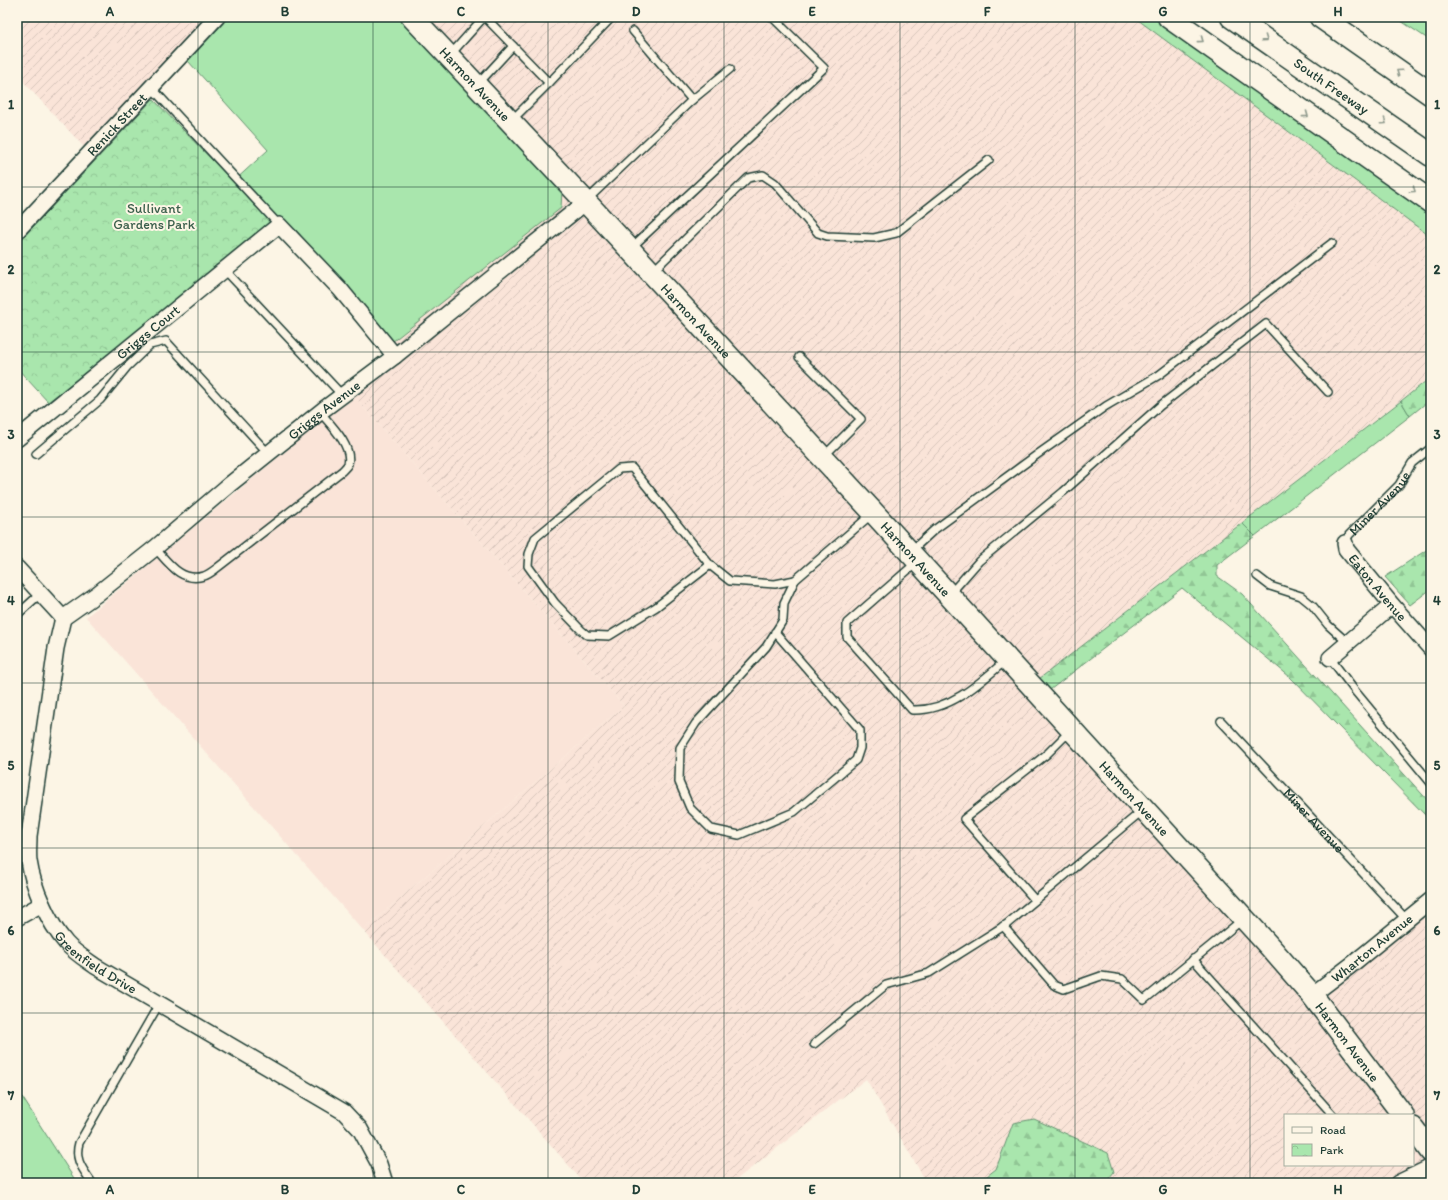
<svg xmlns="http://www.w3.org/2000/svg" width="1448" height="1200" font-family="Itim,sans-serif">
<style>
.built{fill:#fae4d8}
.industrial{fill:url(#industrial-furrows);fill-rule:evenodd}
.green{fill:#a9e6ad;stroke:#649270}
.forest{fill:url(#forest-firs);stroke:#649270}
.park{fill:url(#park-crowns);stroke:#649270}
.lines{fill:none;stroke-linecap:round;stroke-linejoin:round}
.lane-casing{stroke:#1f3d34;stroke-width:10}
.street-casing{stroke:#1f3d34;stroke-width:18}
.secondary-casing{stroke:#1f3d34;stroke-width:24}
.highway-casing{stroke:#1f3d34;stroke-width:25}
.lane{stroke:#fcf5e5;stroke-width:7}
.street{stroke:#fcf5e5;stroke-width:15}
.secondary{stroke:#fcf5e5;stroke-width:21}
.highway{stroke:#fcf5e5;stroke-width:22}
.oneway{stroke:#8e998c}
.grid{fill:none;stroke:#1f3d34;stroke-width:1;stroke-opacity:0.55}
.labels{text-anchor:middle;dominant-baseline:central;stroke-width:4;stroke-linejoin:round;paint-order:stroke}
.street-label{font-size:14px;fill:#1f3d34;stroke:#fcf5e5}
.park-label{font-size:14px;fill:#3b5f4c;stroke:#fcf5e5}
.neatline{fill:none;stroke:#1f3d34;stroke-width:1.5}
.grid-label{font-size:13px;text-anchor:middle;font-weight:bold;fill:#1f3d34}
</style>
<defs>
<pattern id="industrial-furrows" width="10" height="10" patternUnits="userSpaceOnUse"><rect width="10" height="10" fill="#fae4d8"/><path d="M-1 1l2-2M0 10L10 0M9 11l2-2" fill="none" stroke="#d6c4ba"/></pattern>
<pattern id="forest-firs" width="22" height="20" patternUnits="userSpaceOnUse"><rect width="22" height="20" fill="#a9e6ad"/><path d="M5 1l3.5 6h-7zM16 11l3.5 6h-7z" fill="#91c695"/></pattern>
<pattern id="park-crowns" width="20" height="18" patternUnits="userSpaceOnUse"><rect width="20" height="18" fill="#a9e6ad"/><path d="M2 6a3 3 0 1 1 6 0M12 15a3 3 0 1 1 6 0" fill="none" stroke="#91c695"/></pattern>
</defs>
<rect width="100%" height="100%" fill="#fcf5e5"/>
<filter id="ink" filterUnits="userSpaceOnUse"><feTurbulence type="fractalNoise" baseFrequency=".025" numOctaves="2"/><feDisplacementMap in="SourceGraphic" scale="8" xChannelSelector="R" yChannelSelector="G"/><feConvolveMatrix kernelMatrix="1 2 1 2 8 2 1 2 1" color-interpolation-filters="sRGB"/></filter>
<g filter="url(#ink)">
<polygon class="built" points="353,395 624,706 363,930 86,617"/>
<g class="industrial">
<polygon points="17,17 229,17 96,160 17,75"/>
<path d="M404,17H1134L1431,237V377L1035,682L1318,997L1431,906V1176L1417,1183H1105L1114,1172L1013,1123L996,1169L978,1183H927L866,1079L732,1183H584L363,930L624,706L353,395L392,342ZM1285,1115H1413V1165H1285Z"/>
</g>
<g class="green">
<polygon points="229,17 404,17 562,190 561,208 392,342 296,230 274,224 233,182 268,150 188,61"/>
<polygon points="1134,17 1179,17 1431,207 1431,237"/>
<polygon points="1395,17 1426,17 1431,20 1431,41"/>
<polygon points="1401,401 1410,416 1255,536 1242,523"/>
<polygon points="17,1089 77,1183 17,1183"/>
</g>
<g class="forest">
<polygon points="1431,377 1431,399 1410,416 1401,401"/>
<polygon points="1242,523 1255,536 1217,565 1217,576 1242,594 1431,804 1431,821 1290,677 1182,588 1046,693 1035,682"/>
<polygon points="1431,547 1431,589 1410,605 1385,577"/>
<polygon points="1034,1119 1108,1153 1114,1172 1105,1183 978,1183 996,1169 1013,1123"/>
</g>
<polygon class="park" points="153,99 274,224 48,402 17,368 17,244"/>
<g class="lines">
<defs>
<g id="lane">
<polyline points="485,17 549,83"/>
<polyline points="633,31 692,100"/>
<polyline points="451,54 484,17"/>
<polyline points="478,84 513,46"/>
<polyline points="151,87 279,225"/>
<polyline points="512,120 549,83 612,17"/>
<polyline points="587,200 692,100 730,69"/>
<polyline points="631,248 824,68 772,17"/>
<polyline points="225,270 342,395"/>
<polyline points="653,271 748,178 763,175 775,183 818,233 827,236 874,238 896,233 989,160"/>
<polyline points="799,357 861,419 824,456"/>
<polyline points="36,454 100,400 127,367 150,345 166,341 268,453"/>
<path id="s1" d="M1345,543L1349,535L1399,485L1412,463L1431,448"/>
<path d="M155,548C168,562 181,583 204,576C208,575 213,571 217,568L342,471C344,469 347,466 348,464C353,446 330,424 320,412"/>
<polyline points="911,551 934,530 1038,454 1106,406 1159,375 1332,243"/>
<path d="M916,563L847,623V637L912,710C949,712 980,683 1006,660"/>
<polyline points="710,565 656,607 609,636 587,635 581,630 555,603 528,566 529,554 535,538 619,469 632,468 710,565 730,581 775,584 795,580"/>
<polyline points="1257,576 1270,586 1301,596 1312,605 1328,625 1348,643"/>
<polyline points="950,594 979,561 1063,492 1161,405 1266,324 1328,392"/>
<polyline points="17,615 41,593"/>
<polyline points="775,632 860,730 860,748 856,760 794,812 739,835 711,829 690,808 679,782 680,748 696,723 766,647 783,620 784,603 795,580 872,514"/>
<polyline points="1330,658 1355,691 1431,783"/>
<path id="s2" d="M1221,721L1407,920"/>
<polyline points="1035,900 964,819 1047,754 1070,731"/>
<polyline points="1003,926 1054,985 1064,989 1101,976 1122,979 1144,1000 1242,920"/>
<polyline points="1193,959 1333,1115"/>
<polyline points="814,1044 886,985 929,973 1007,924 1143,810"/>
<path d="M92,1183C83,1169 74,1160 79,1143L159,1004"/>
</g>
<g id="street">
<path id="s3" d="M17,231L217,17"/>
<path id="s4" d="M17,439L279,225L340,289L395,356"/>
<path id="s5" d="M1345,543L1346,549L1392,605L1431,649"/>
<polyline points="17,568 63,618"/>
<path id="s6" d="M63,618L56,648L29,836C29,845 28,853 29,861C33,888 48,922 66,943C74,952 85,959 95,966L344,1112L360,1129L379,1164L385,1183"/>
<path id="s7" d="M63,618L97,594L155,548L229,485L324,409L395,356L586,202"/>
<polyline points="1330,658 1392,605"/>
<polyline points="17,918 42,904"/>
<path id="s8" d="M1312,995L1350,966L1431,900"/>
<polyline points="1398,1183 1431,1167"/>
</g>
<g id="secondary">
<path id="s9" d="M412,17L586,202L873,512L1270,947L1312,995L1403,1115"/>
<polyline points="1413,1128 1431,1152"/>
</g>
<g id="highway">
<polyline points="1169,17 1431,202"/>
<path id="s10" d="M1232,17L1431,155"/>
<polyline points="1321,17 1431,94"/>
</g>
</defs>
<use href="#lane" class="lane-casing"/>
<use href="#street" class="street-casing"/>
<use href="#secondary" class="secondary-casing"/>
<use href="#highway" class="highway-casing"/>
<use href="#lane" class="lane"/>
<use href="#street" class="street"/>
<use href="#secondary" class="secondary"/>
<use href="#highway" class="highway"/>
</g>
<defs><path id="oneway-chevron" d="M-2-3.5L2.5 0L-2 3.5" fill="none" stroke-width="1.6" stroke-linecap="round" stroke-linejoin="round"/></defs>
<g class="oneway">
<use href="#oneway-chevron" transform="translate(1265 39) rotate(35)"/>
<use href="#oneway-chevron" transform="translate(1201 40) rotate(36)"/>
<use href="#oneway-chevron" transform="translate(1399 72) rotate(-145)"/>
<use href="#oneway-chevron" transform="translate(1306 115) rotate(36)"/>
<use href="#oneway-chevron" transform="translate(1384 122) rotate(35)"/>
<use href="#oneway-chevron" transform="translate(1413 190) rotate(35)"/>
</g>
</g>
<path class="grid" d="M198,17V1183M373,17V1183M548,17V1183M724,17V1183M900,17V1183M1075,17V1183M1250,17V1183M17,187H1431M17,352H1431M17,517H1431M17,683H1431M17,848H1431M17,1013H1431"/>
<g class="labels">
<g class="street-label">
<text stroke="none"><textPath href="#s9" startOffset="92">Harmon Avenue</textPath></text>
<text stroke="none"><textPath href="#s10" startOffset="121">South Freeway</textPath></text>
<text stroke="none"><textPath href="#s3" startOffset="146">Renick Street</textPath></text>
<text stroke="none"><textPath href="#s9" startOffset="416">Harmon Avenue</textPath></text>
<text stroke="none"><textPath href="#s4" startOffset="169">Griggs Court</textPath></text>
<text stroke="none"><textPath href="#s7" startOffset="334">Griggs Avenue</textPath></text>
<text stroke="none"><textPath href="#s1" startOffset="53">Miner Avenue</textPath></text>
<text stroke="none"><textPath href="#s9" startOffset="740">Harmon Avenue</textPath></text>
<text stroke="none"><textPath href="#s5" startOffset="56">Eaton Avenue</textPath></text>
<text stroke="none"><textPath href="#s9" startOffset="1064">Harmon Avenue</textPath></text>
<text stroke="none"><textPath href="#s2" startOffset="136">Miner Avenue</textPath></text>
<text stroke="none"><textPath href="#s8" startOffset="76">Wharton Avenue</textPath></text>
<text stroke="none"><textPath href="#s6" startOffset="372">Greenfield Drive</textPath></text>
<text stroke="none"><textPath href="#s9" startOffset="1388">Harmon Avenue</textPath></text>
</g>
<g class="park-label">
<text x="154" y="208">Sullivant<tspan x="154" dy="16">Gardens Park</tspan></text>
</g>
</g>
<rect width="1448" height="1200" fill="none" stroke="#fcf5e5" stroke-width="44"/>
<rect x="1284" y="1114" width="130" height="52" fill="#fcf5e5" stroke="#a4ab9e"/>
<rect x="1292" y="1127" width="20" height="6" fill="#fcf5e5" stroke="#a4ab9e"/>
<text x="1320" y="1134" font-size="12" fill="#1f3d34">Road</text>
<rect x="1292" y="1144" width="20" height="12" fill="url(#park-crowns)" stroke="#a4ab9e"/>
<text x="1320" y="1154" font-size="12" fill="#1f3d34">Park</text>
<rect x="22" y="22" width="1404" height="1156" class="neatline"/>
<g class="grid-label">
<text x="110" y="16">A</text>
<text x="285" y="16">B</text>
<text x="461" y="16">C</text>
<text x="636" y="16">D</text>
<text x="812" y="16">E</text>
<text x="987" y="16">F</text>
<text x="1163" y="16">G</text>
<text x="1338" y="16">H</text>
<text x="11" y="109">1</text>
<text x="1437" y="109">1</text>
<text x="11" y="274">2</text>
<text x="1437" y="274">2</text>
<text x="11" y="439">3</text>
<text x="1437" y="439">3</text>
<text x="11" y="605">4</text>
<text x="1437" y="605">4</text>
<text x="11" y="770">5</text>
<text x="1437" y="770">5</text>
<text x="11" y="935">6</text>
<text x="1437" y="935">6</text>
<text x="11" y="1100">7</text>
<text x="1437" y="1100">7</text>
<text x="110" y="1194">A</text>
<text x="285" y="1194">B</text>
<text x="461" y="1194">C</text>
<text x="636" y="1194">D</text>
<text x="812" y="1194">E</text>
<text x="987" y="1194">F</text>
<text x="1163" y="1194">G</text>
<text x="1338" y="1194">H</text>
</g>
</svg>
